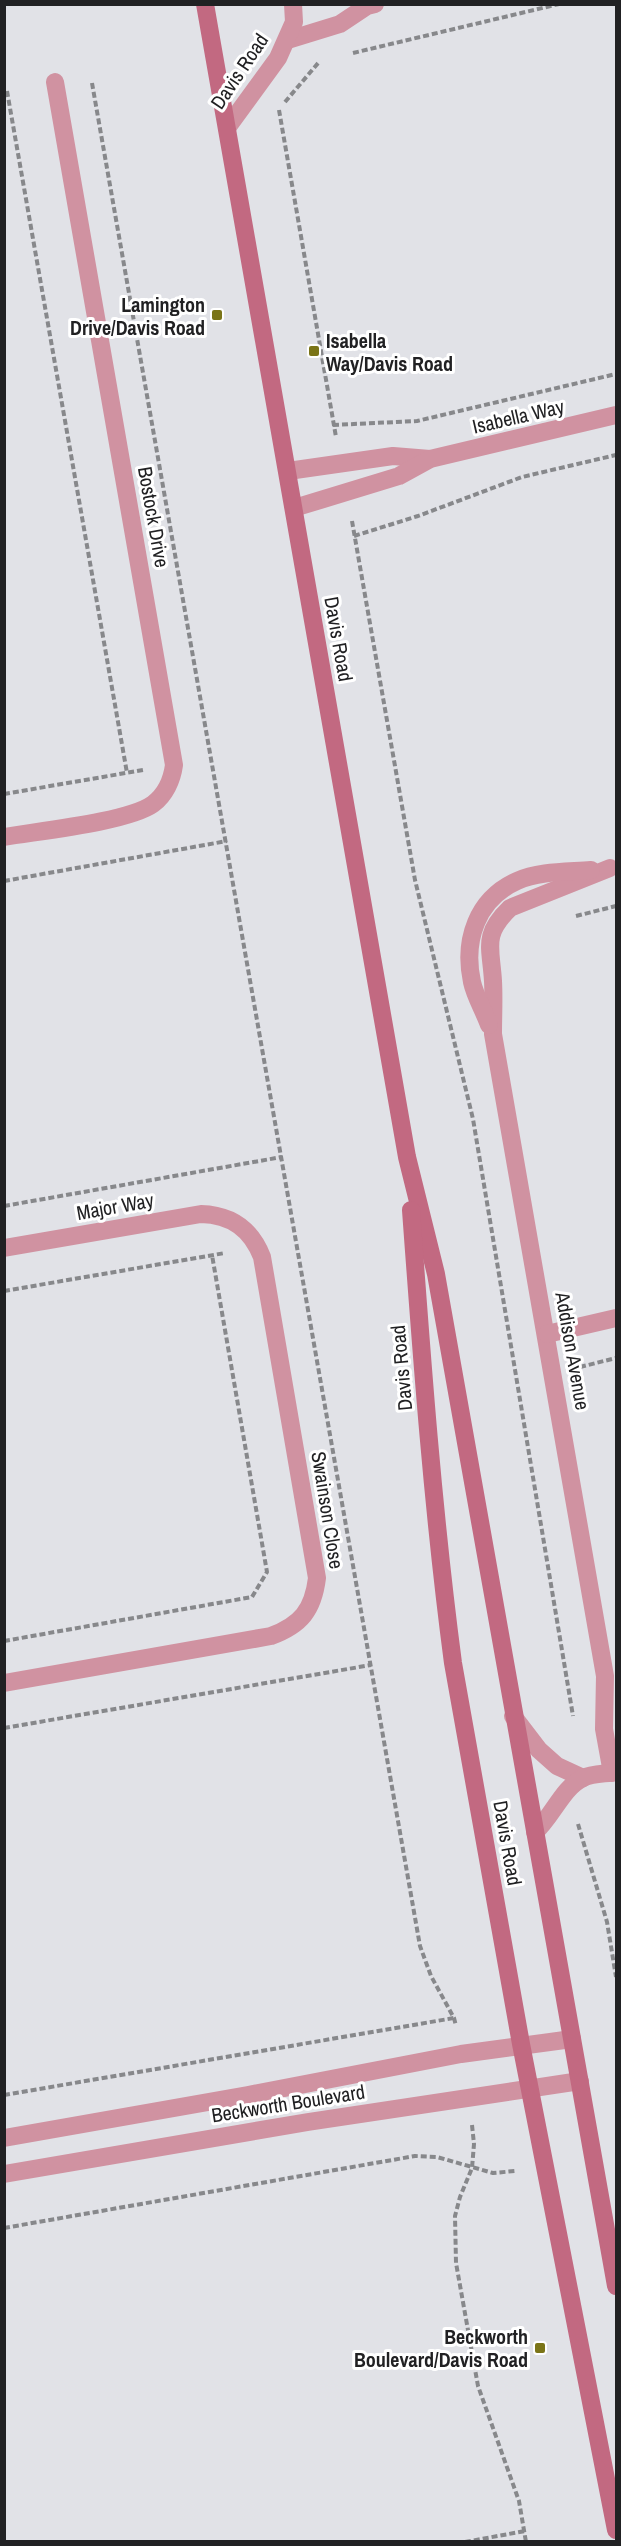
<svg xmlns="http://www.w3.org/2000/svg" width="621" height="2546" font-family="'Archivo Narrow',sans-serif">
<style>
.lines{fill:none;stroke-linecap:round;stroke-linejoin:round}
.path{stroke:#87888b;stroke-width:4;stroke-dasharray:6 3;stroke-linecap:butt}
.minor{stroke:#d092a1;stroke-width:18}
.secondary{stroke:#c26981;stroke-width:18}
.poi-dot{fill:#7a7417;stroke:#fff;stroke-width:2}
.labels{text-anchor:middle;dominant-baseline:central;stroke-width:6;stroke-linejoin:round;paint-order:stroke}
.street-label{font-size:20px;fill:#212123;stroke:#fff}
.poi-label{font-size:20px;font-weight:bold;fill:#212123;stroke:#fff;text-anchor:end}
</style>
<rect width="100%" height="100%" fill="#e1e2e7"/>
<g class="lines">
<g class="path">
<polyline points="353,53 559,4"/>
<polyline points="92,83 420,1946 431,1976 454,2018 456,2026"/>
<polyline points="7,91 127,773"/>
<polyline points="285,102 319,62"/>
<polyline points="279,110 336,437"/>
<polyline points="333,425 417,421 616,374"/>
<polyline points="352,521 415,880 473,1119 573,1716"/>
<polyline points="354,536 418,516 522,477 616,455"/>
<polyline points="4,794 143,770"/>
<polyline points="4,881 227,841"/>
<polyline points="576,916 616,906"/>
<polyline points="4,1206 282,1157"/>
<polyline points="4,1291 225,1253"/>
<polyline points="580,1367 616,1358"/>
<polyline points="4,1641 252,1597 267,1572 212,1255"/>
<polyline points="4,1728 371,1665"/>
<polyline points="578,1824 607,1922 616,1977"/>
<polyline points="4,2095 454,2018"/>
<polyline points="472,2125 474,2144 472,2168 460,2197 455,2216 456,2263 478,2386 519,2501 526,2542"/>
<polyline points="4,2228 415,2156 437,2157 493,2173 515,2171"/>
<polyline points="465,2542 525,2531"/>
</g>
<g class="minor">
<polyline points="288,40 340,24 367,6 375,4"/>
<polyline points="227,128 278,58 294,22 293,4"/>
<polyline points="288,471 393,456 430,459"/>
<polyline points="294,508 399,476 430,459 616,415"/>
<path d="M4,837C38,831 128,822 153,804C165,795 172,780 174,765L55,82"/>
<path d="M610,868L510,908C482,935 491,947 493,981C494,999 493,1016 493,1034L605,1676L604,1729L612,1773"/>
<path d="M489,1025C484,1011 475,996 472,982C463,940 477,899 517,881C539,871 568,872 591,870"/>
<path d="M4,1248L201,1214C232,1215 251,1229 262,1257L317,1578C313,1610 301,1625 271,1636L4,1683"/>
<polyline points="547,1334 616,1318"/>
<polyline points="513,1716 539,1750 557,1766 583,1778"/>
<path d="M535,1832C552,1817 563,1787 583,1778C592,1773 606,1774 616,1772"/>
<polyline points="4,2138 248,2095 461,2054 572,2039"/>
<polyline points="4,2174 308,2122 580,2081"/>
</g>
<g class="secondary">
<polyline points="205,4 407,1157 436,1274 616,2286"/>
<path d="M411,1210C422,1361 433,1512 453,1663L521,2044L616,2530"/>
</g>
</g>
<g class="poi-dot">
<rect x="211" y="309" width="12" height="12" rx="3"/>
<rect x="308" y="345" width="12" height="12" rx="3"/>
<rect x="534" y="2342" width="12" height="12" rx="3"/>
</g>
<g class="labels">
<g class="street-label">
<text transform="translate(239 71) rotate(-56)">Davis Road</text>
<text transform="translate(518 416) rotate(-13)">Isabella Way</text>
<text transform="translate(154 517) rotate(80)">Bostock Drive</text>
<text transform="translate(339 639) rotate(80)">Davis Road</text>
<text transform="translate(115 1206) rotate(-10)">Major Way</text>
<text transform="translate(573 1351) rotate(80)">Addison Avenue</text>
<text transform="translate(401 1368) rotate(-95)">Davis Road</text>
<text transform="translate(328 1510) rotate(81)">Swainson Close</text>
<text transform="translate(508 1843) rotate(80)">Davis Road</text>
<text transform="translate(288 2103) rotate(-9)">Beckworth Boulevard</text>
</g>
<g class="poi-label">
<text x="205" y="304">Lamington<tspan x="205" dy="23">Drive/Davis Road</tspan></text>
<text x="326" y="340" text-anchor="start">Isabella<tspan x="326" dy="23">Way/Davis Road</tspan></text>
<text x="528" y="2336">Beckworth<tspan x="528" dy="23">Boulevard/Davis Road</tspan></text>
</g>
</g>
<rect width="621" height="2546" fill="none" stroke="#212123" stroke-width="12"/>
</svg>
